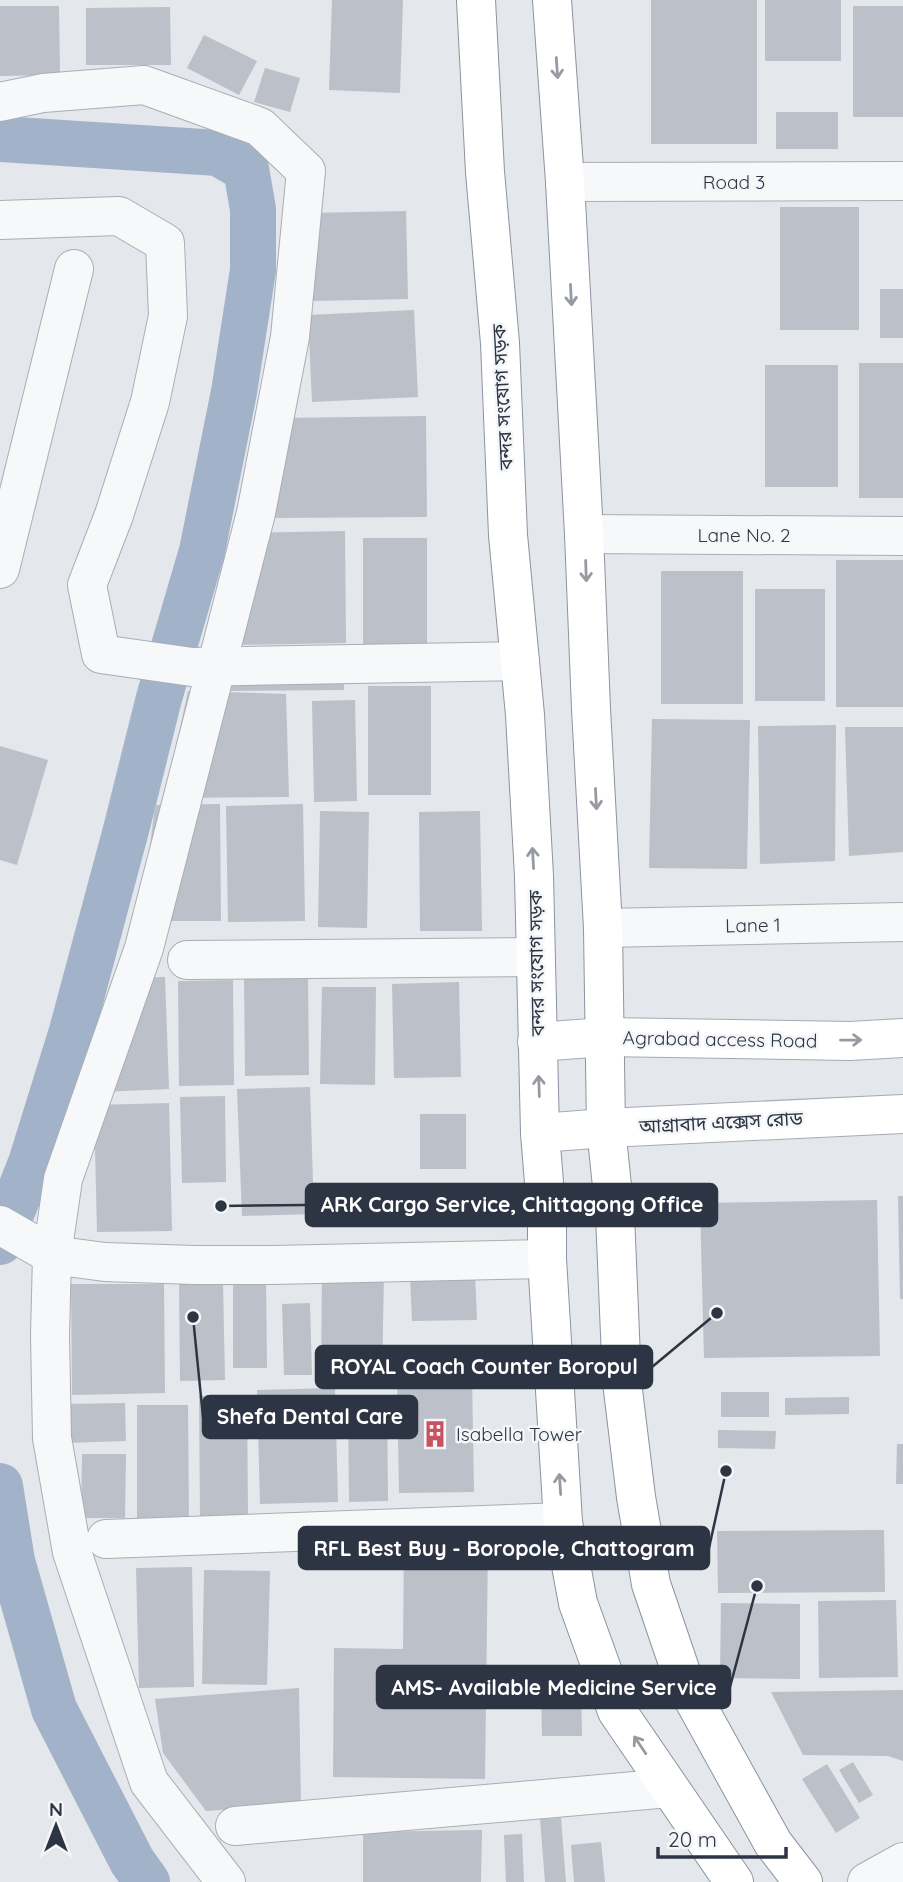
<svg xmlns="http://www.w3.org/2000/svg" width="903" height="1882" font-family="Quicksand,'Noto Sans Bengali',sans-serif">
<style>
.lines{fill:none;stroke-linecap:round;stroke-linejoin:round}
.canal{stroke:#a2b3c9;stroke-width:46}
.building{fill:#bcc0c8}
.minor-casing{stroke:#a9aeb5;stroke-width:40}
.major-casing{stroke:#a4abb6;stroke-width:40}
.highway-casing{stroke:#8c94a1;stroke-width:40}
.minor{stroke:#f7f8fa;stroke-width:38}
.major{stroke:#fff;stroke-width:38}
.highway{stroke:#fff;stroke-width:38}
.oneway{stroke:#969aa1}
.labels{text-anchor:middle;dominant-baseline:central;stroke-width:5;stroke-linejoin:round;paint-order:stroke}
.street-label{font-size:19px;fill:#2d3443;stroke:#f4f6f8}
.poi-label{font-size:19px;fill:#2d3443;stroke:#f4f6f8;text-anchor:start}
.leader{fill:none;stroke:#2d3443;stroke-width:2.5}
.callout-dot{fill:#2d3443;stroke:#f4f6f8;stroke-width:2.5}
.callout{fill:#2d3443;stroke:#2d3443;stroke-width:2.5}
.callout-label{font-size:21px;text-anchor:middle;font-weight:bold;fill:#fff}
</style>
<rect width="100%" height="100%" fill="#e4e7eb"/>
<g class="lines">
<g class="canal">
<polyline points="0,139 218,153 246,169 253,209 253,270 234,392 202,551 159,698 127,826 72,1031 31,1163 0,1242"/>
<polyline points="0,1486 12,1561 54,1709 132,1861 147,1882"/>
</g>
</g>
<g class="building">
<polygon points="332,0 403,0 400,93 329,90"/>
<rect x="651" y="0" width="106" height="144"/>
<rect x="765" y="0" width="76" height="61"/>
<polygon points="0,6 59,6 60,75 0,76"/>
<rect x="853" y="6" width="50" height="111"/>
<polygon points="170,7 171,65 86,65 86,8"/>
<polygon points="204,35 257,61 239,95 187,68"/>
<polygon points="265,68 300,78 290,112 254,102"/>
<rect x="776" y="112" width="62" height="37"/>
<rect x="780" y="207" width="79" height="123"/>
<polygon points="406,211 408,299 310,301 308,213"/>
<rect x="880" y="289" width="23" height="49"/>
<polygon points="414,310 418,397 312,402 308,315"/>
<rect x="859" y="363" width="44" height="135"/>
<rect x="765" y="365" width="73" height="122"/>
<polygon points="426,416 427,517 271,518 281,418"/>
<polygon points="345,531 346,643 235,645 244,533"/>
<rect x="363" y="538" width="64" height="109"/>
<rect x="836" y="560" width="67" height="147"/>
<rect x="661" y="571" width="82" height="133"/>
<rect x="755" y="589" width="70" height="112"/>
<polygon points="343,657 344,690 220,691 219,659"/>
<rect x="368" y="686" width="63" height="109"/>
<polygon points="188,691 286,694 289,797 165,798"/>
<polygon points="355,700 357,801 314,802 312,701"/>
<polygon points="652,719 750,720 747,869 649,868"/>
<polygon points="836,725 835,861 760,864 758,726"/>
<polygon points="845,727 903,727 903,852 849,856"/>
<polygon points="0,746 48,760 17,865 0,860"/>
<polygon points="220,804 221,921 141,921 155,805"/>
<polygon points="303,804 305,921 228,922 226,806"/>
<polygon points="320,811 369,812 367,928 318,927"/>
<polygon points="480,811 482,931 420,931 419,812"/>
<polygon points="308,974 309,1075 245,1076 244,975"/>
<polygon points="165,977 169,1089 102,1092 119,978"/>
<polygon points="233,980 234,1085 179,1086 178,981"/>
<polygon points="459,982 461,1077 394,1078 392,984"/>
<polygon points="322,987 376,987 375,1085 320,1084"/>
<polygon points="310,1087 314,1214 242,1216 237,1089"/>
<polygon points="225,1096 226,1182 182,1183 180,1097"/>
<polygon points="169,1103 172,1231 97,1232 94,1105"/>
<rect x="420" y="1114" width="46" height="55"/>
<polygon points="898,1196 903,1196 903,1299 900,1299"/>
<polygon points="877,1200 880,1356 704,1358 700,1203"/>
<polygon points="322,1272 384,1273 382,1377 321,1375"/>
<polygon points="475,1274 477,1320 412,1321 410,1276"/>
<polygon points="266,1276 267,1368 233,1368 233,1277"/>
<polygon points="223,1283 225,1380 180,1381 179,1284"/>
<polygon points="71,1284 164,1284 165,1393 72,1395"/>
<polygon points="310,1303 312,1375 284,1375 282,1304"/>
<polygon points="397,1375 472,1375 474,1492 399,1493"/>
<polygon points="335,1388 338,1502 260,1504 257,1390"/>
<rect x="721" y="1392" width="48" height="25"/>
<polygon points="247,1395 248,1516 200,1516 199,1396"/>
<polygon points="849,1397 849,1414 785,1415 785,1398"/>
<polygon points="348,1401 387,1401 388,1501 349,1502"/>
<polygon points="125,1403 126,1441 66,1443 65,1404"/>
<polygon points="137,1405 188,1405 189,1521 137,1521"/>
<polygon points="718,1430 776,1431 775,1449 718,1448"/>
<polygon points="897,1444 903,1444 903,1484 896,1484"/>
<polygon points="82,1454 126,1454 125,1518 81,1518"/>
<polygon points="884,1530 885,1592 718,1593 717,1531"/>
<polygon points="404,1542 488,1544 485,1779 333,1777 334,1648 403,1649"/>
<polygon points="192,1567 194,1687 139,1688 136,1568"/>
<polygon points="204,1570 270,1571 267,1685 202,1684"/>
<polygon points="896,1600 898,1677 819,1678 818,1601"/>
<polygon points="721,1603 800,1604 800,1679 720,1678"/>
<polygon points="581,1686 582,1736 542,1736 541,1687"/>
<polygon points="299,1688 301,1804 206,1811 163,1753 155,1699"/>
<polygon points="903,1690 903,1761 888,1756 803,1755 771,1692"/>
<polygon points="853,1762 873,1795 859,1803 839,1770"/>
<polygon points="827,1764 860,1818 836,1833 802,1779"/>
<polygon points="561,1818 566,1882 545,1882 540,1819"/>
<polygon points="482,1830 481,1882 363,1882 363,1832"/>
<polygon points="522,1834 524,1882 506,1882 504,1835"/>
<polygon points="601,1842 605,1882 574,1882 571,1845"/>
</g>
<g class="lines">
<defs>
<g id="minor">
<polyline points="0,102 43,93 144,85 260,127 306,171 290,337 256,513 144,948 63,1179 52,1255 50,1336 52,1438 72,1552 149,1782 226,1882"/>
<polyline points="565,182 903,181"/>
<polyline points="0,220 119,216 165,243 168,316 150,402 114,515 87,585 101,654 192,667 520,661"/>
<polyline points="584,534 903,536"/>
<polyline points="0,569 74,269"/>
<polyline points="603,928 903,922"/>
<polyline points="187,960 535,957"/>
<polyline points="0,1225 52,1255 105,1262 194,1265 273,1265 547,1259"/>
<polyline points="106,1539 563,1522"/>
<polyline points="235,1826 669,1788"/>
<polyline points="867,1882 903,1862"/>
</g>
<g id="major">
<polyline points="537,1042 605,1037 850,1041 903,1038"/>
<polyline points="540,1133 606,1128 903,1114"/>
</g>
<g id="highway">
<polyline points="476,0 485,172 500,343 508,535 525,715 534,876 540,1133 547,1220 547,1259 563,1522 578,1603 617,1711 734,1882"/>
<polyline points="552,0 565,182 584,534 591,709 603,928 606,1128 615,1215 622,1382 636,1497 651,1584 685,1684 773,1843 803,1882"/>
</g>
</defs>
<use href="#minor" class="minor-casing"/>
<use href="#major" class="major-casing"/>
<use href="#highway" class="highway-casing"/>
<use href="#minor" class="minor"/>
<use href="#major" class="major"/>
<use href="#highway" class="highway"/>
</g>
<defs><path id="oneway-shaft" d="M-6 0H5M1.5-3L5.5 0L1.5 3" fill="none" stroke-width="1.6" stroke-linecap="round" stroke-linejoin="round" transform="scale(1.75)"/></defs>
<g class="oneway">
<use href="#oneway-shaft" transform="translate(557 68) rotate(86)"/>
<use href="#oneway-shaft" transform="translate(571 295) rotate(87)"/>
<use href="#oneway-shaft" transform="translate(586 571) rotate(88)"/>
<use href="#oneway-shaft" transform="translate(596 799) rotate(87)"/>
<use href="#oneway-shaft" transform="translate(533 858) rotate(-93)"/>
<use href="#oneway-shaft" transform="translate(851 1040) rotate(-1)"/>
<use href="#oneway-shaft" transform="translate(539 1086) rotate(-92)"/>
<use href="#oneway-shaft" transform="translate(560 1484) rotate(-94)"/>
<use href="#oneway-shaft" transform="translate(640 1745) rotate(-124)"/>
</g>
<defs>
<symbol id="building-bare" viewBox="-9 -9 18 18"><path d="M-4-6H4V6H1V3H-1V6H-4ZM-2.5-4.3h1.7v1.8h-1.7ZM.8-4.3h1.7v1.8H.8ZM-2.5-1h1.7V.8h-1.7ZM.8-1h1.7V.8H.8Z" fill="#c8525f" stroke="#f4f6f8" stroke-width="2.5" paint-order="stroke"/></symbol>
</defs>
<g fill-rule="evenodd">
<use href="#building-bare" x="416" y="1415" width="38" height="38"/>
</g>
<g class="labels">
<g class="street-label">
<text x="734" y="182">Road 3</text>
<text transform="translate(502 397) rotate(-93)">বন্দর সংযোগ সড়ক</text>
<text x="744" y="535">Lane No. 2</text>
<text transform="translate(753 925) rotate(-1)">Lane 1</text>
<text transform="translate(536 963) rotate(-91)">বন্দর সংযোগ সড়ক</text>
<text transform="translate(720 1039) rotate(1)">Agrabad access Road</text>
<text transform="translate(721 1122) rotate(-3)">আগ্রাবাদ এক্সেস রোড</text>
</g>
<g class="poi-label">
<text x="456" y="1434">Isabella Tower</text>
</g>
</g>
<path class="leader" d="M221 1206L306 1205M717 1313L652 1367M193 1317L203 1417M726 1471L709 1548M757 1586L730 1687"/>
<g class="callout-dot">
<circle cx="221" cy="1206" r="7"/>
<circle cx="717" cy="1313" r="7"/>
<circle cx="193" cy="1317" r="7"/>
<circle cx="726" cy="1471" r="7"/>
<circle cx="757" cy="1586" r="7"/>
</g>
<g class="callout">
<rect x="306" y="1184" width="411" height="42" rx="7"/>
<rect x="316" y="1346" width="336" height="42" rx="7"/>
<rect x="203" y="1396" width="214" height="42" rx="7"/>
<rect x="299" y="1527" width="410" height="42" rx="7"/>
<rect x="377" y="1666" width="353" height="42" rx="7"/>
</g>
<g class="callout-label">
<text x="512" y="1212">ARK Cargo Service, Chittagong Office</text>
<text x="484" y="1374">ROYAL Coach Counter Boropul</text>
<text x="310" y="1424">Shefa Dental Care</text>
<text x="504" y="1556">RFL Best Buy - Boropole, Chattogram</text>
<text x="554" y="1695">AMS- Available Medicine Service</text>
</g>
<g transform="translate(56 1826)" stroke="#f4f6f8" stroke-width="5" paint-order="stroke">
<path d="M0-5L12 26L0 18L-12 26Z" fill="#2d3443"/>
<text y="-10" font-size="19" font-weight="bold" text-anchor="middle" fill="#2d3443">N</text>
</g>
<path d="M658 1847v10h128v-10" fill="none" stroke="#2d3443" stroke-width="3.5"/>
<text x="668" y="1847" font-size="21" fill="#2d3443" stroke="#f4f6f8" stroke-width="5" paint-order="stroke">20 m</text>
</svg>
